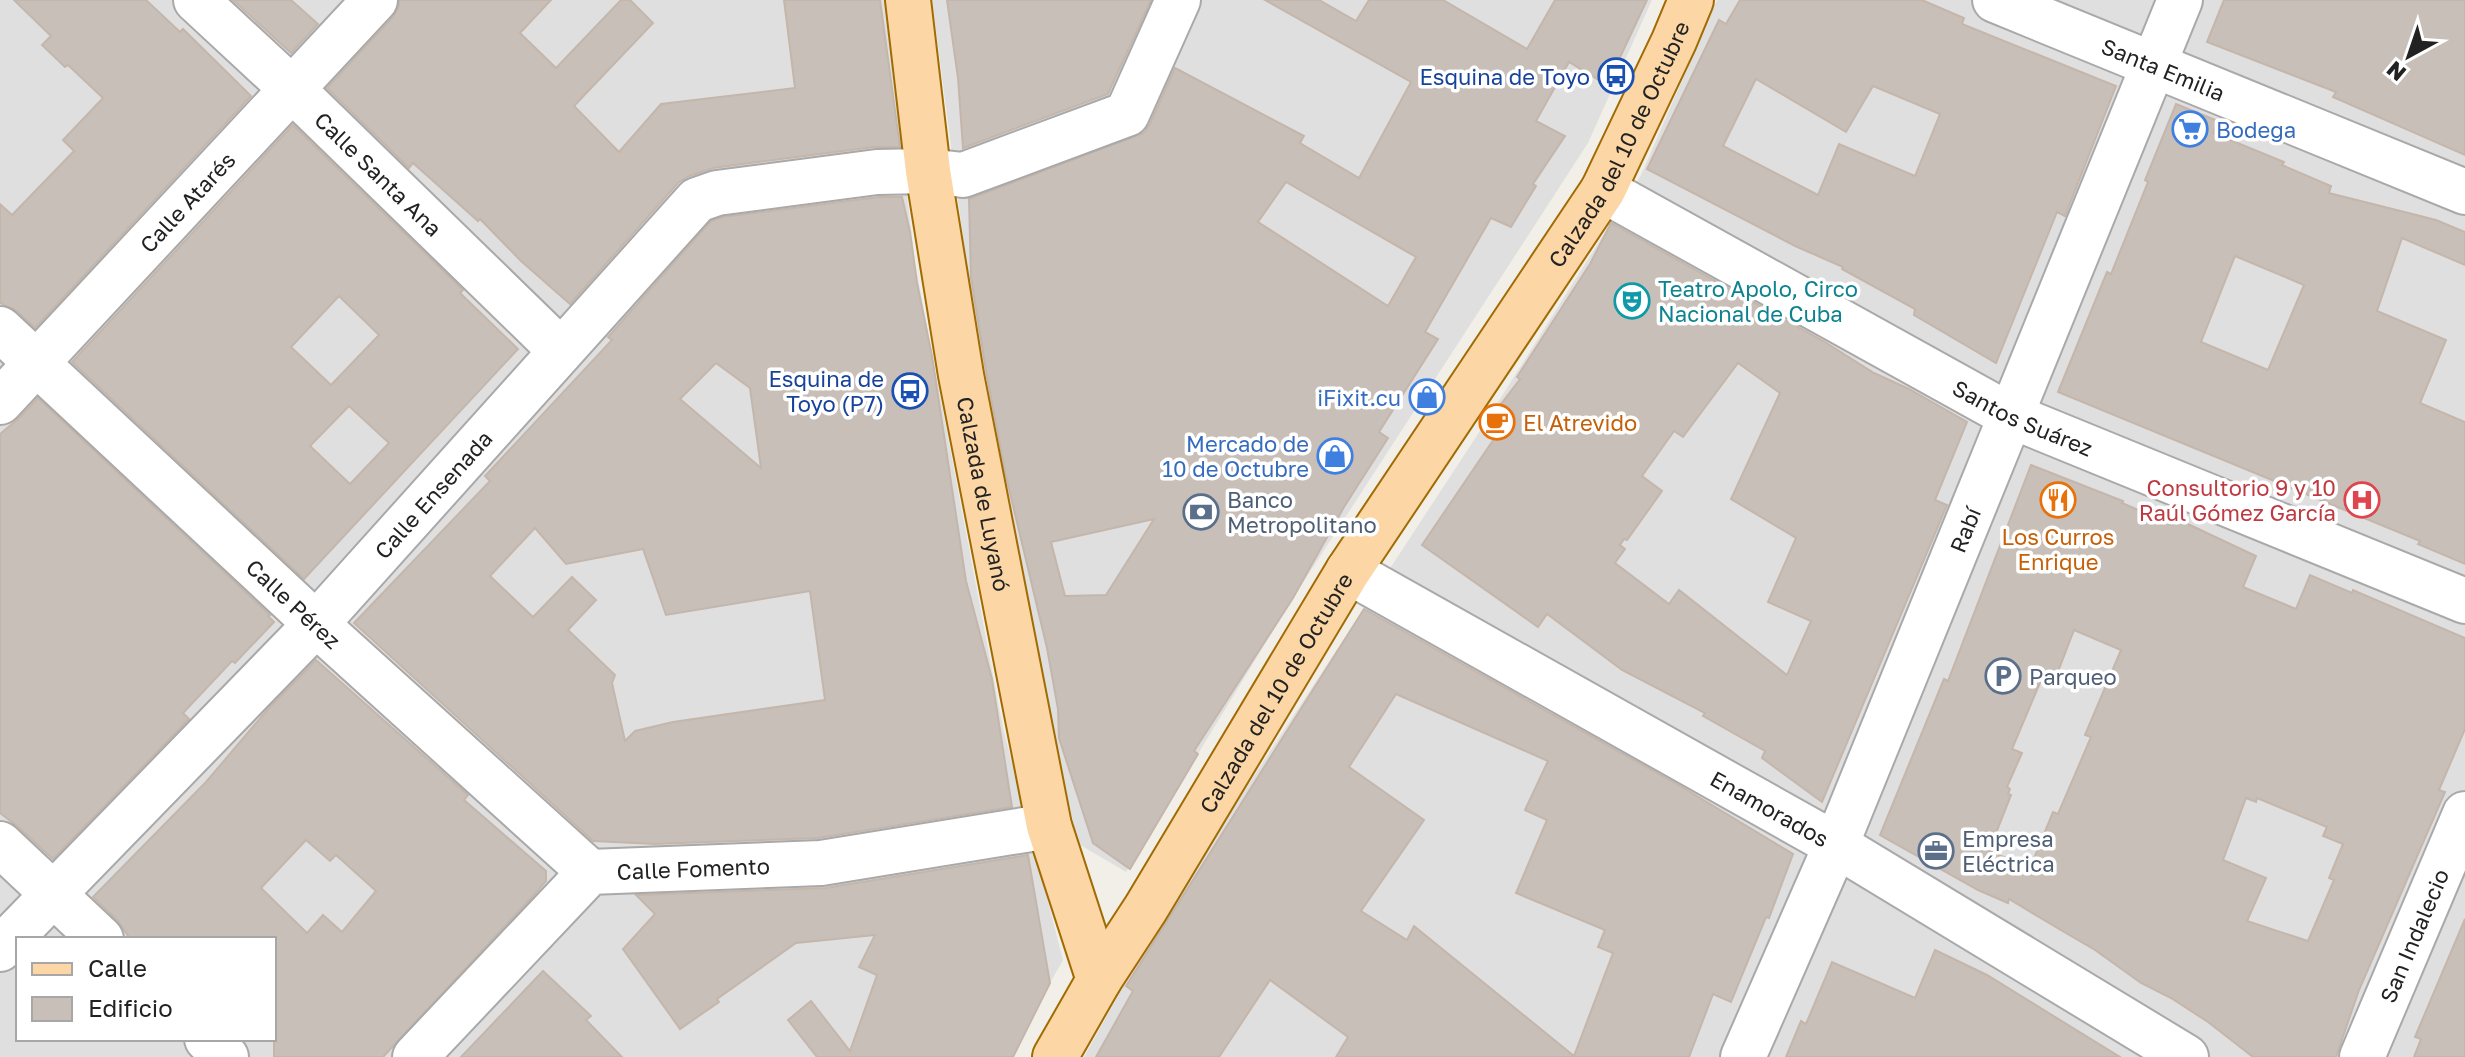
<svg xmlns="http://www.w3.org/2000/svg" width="2465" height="1057" font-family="'Golos Text',sans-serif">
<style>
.residential{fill:#e0dfdf;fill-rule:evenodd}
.building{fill:#c7bfb8;stroke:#c4b6ab;stroke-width:2;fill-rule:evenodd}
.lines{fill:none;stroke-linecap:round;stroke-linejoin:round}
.minor-casing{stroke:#a9a9a9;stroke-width:48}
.major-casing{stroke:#a06b00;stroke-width:48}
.minor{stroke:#fff;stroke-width:44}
.major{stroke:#fcd6a4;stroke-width:44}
.labels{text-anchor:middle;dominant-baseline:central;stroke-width:7;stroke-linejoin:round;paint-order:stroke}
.street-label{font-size:22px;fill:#222;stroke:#fff}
.transit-label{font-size:22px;fill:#164399;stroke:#fff;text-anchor:end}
.shop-label{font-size:22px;fill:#366cbe;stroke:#fff;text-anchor:end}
.culture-label{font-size:22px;fill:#0d838f;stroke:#fff;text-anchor:start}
.food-label{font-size:22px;fill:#c56008;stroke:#fff;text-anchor:start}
.health-label{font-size:22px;fill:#be3a42;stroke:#fff;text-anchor:end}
.service-label{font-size:22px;fill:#4e5e75;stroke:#fff;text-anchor:start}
</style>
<rect width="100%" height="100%" fill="#f2efe9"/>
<g class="residential">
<path d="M0,0H884L915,263L1003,728L1063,960L1008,1057H0ZM18,939H274V1039H18Z"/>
<polygon points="932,0 1652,0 1588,143 1293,598 1126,872 1077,843 979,361"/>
<polygon points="1717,0 2465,0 2465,1057 1084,1057 1157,924 1478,434 1641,175"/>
</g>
<g class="building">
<polygon points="14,0 146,0 180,32 183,29 251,96 35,328 17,311 0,303 0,204 12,215 74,151 63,140 103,98 68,65 65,67 42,45 51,36"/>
<polygon points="233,0 291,0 318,24 291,53"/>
<polygon points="399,0 551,0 520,33 556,68 621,0 630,0 653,23 574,106 619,152 661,104 795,88 784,0 880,0 900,147 874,147 713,168 689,176 678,183 570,304 521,261 480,219 478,221 413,163 409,168 327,88 393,17 399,6"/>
<polygon points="947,0 1151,0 1108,94 963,148 958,78"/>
<path d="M1265,0H1319L1356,21L1369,0H1443L1527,49L1555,0H1647L1607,85L1569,62L1536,121L1565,136L1533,184L1536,186L1511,227L1491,218L1425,332L1438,339L1379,432L1388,438L1344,507L1293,598L1194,751L1198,754L1130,869L1093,843L1059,738L1058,709L1047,648L1005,472L986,371L971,278L969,199L1144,133L1150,124L1175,68L1304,136L1300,143L1359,178L1411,82ZM1286,182L1416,257L1388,306L1258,222ZM1154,519L1106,595L1065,596L1051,542Z"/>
<path d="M1740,0H1922L1964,18L1962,24L2116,86L2065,216L2057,212L1996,363L1914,315L1915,309L1842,269L1843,267L1795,246L1647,169L1719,20L1726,24ZM1756,79L1846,132L1873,86L1940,114L1915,176L1839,144L1818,195L1723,146Z"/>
<polygon points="2224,0 2465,0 2465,155 2333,97 2336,92 2207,42"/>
<path d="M2176,104L2218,121L2213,133L2284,162L2282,165L2331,186L2329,193L2436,220L2465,232V265L2402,238L2377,311L2446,340L2420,403L2465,422V564L2418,544L2420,541L2058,392L2107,272L2111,274L2148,182L2145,180ZM2235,256L2304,285L2268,370L2201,342Z"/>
<path d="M293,125L463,290L460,293L518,349L304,579L72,362ZM339,296L379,335L331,385L291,347ZM349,406L389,443L350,484L310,446Z"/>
<path d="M879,197H902L910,232L917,283L932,356L966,581L992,679L1012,807L818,838L655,844L593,841L354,623L490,481L485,476L612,340L608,337L711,221L723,217ZM716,363L750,388L761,468L680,399ZM535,528L566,564L643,549L666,615L810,591L825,700L673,722L635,731L625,741L612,683L615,675L568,630L596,600L572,577L533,617L490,576Z"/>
<path d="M1611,223L1825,342L1874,373L1909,389L1967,422L1935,500L1947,505L1822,802L1762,758L1765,751L1703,716L1705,713L1622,670L1547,614L1538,627L1422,545L1498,433L1486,424L1520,379L1517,377L1590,264ZM1738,363L1780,393L1731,499L1796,538L1768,602L1811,621L1787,675L1679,590L1669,604L1615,563L1625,549L1620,545L1624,539L1627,540L1662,491L1642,476L1674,431L1683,437Z"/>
<polygon points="38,398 270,615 268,616 274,622 235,663 232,661 183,713 189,719 53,859 17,826 0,813 0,434 18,419"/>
<path d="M2031,465L2123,501L2122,503L2173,525L2175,518L2256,556L2243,587L2296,609L2310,575L2352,593L2353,590L2465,638V729L2439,790L2445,792L2359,990L2336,1057H2253L2208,1022L2171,998L2141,983L2095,950L2059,929L2009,899L2008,903L1978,890L1880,835L1944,679L1948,681ZM2074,630L2121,650L2085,735L2091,737L2058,814L2053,812L2030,868L1989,851L2011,795L2008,794L2010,789L2007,787L2022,753L2012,749L2042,678L2054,682ZM2246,798L2256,802L2257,798L2327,827L2323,836L2343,844L2329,878L2334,880L2308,941L2247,921L2266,878L2223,860Z"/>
<path d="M1364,609L1682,787L1793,854L1769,918L1766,917L1731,1002L1713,994L1689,1057H1336L1348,1037L1270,980L1219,1057H1096L1133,991L1126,986ZM1396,694L1548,761L1525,810L1547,820L1516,893L1605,930L1598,947L1613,953L1574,1056L1414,926L1407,940L1361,911L1424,820L1349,767Z"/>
<path d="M316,660L468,795L464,800L546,871V881L533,896L383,1057H274V939H130L118,921L93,897L206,782L268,709ZM306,840L330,861L336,855L376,891L342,932L323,915L307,933L261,888Z"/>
<polygon points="1028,855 1050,983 1013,1057 817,1057 788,1020 811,1001 850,1051 877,975 859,967 875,935 796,943 717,999 719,1002 680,1029 623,949 655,914 636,895 825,888"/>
<polygon points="2465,919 2465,1057 2414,1057 2421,1039 2415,1037"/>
<polygon points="1935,950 1987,975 2120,1057 1786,1057 1801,1021 1806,1024 1832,962 1915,998"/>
<polygon points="543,971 591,1016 586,1020 622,1057 461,1057"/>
</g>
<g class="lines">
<defs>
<g id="minor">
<path id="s1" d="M196,0L293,90L560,350"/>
<path id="s2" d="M1995,0L2465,192"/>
<path id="s3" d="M1603,190L2009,415L2465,601"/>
<path id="s4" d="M0,329L316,624L590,872"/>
<path id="s5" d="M0,402L375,0"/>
<path id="s6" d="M1348,571L1836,845L2186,1057"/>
<polyline points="0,844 101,939"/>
<path id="s7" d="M0,949L316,624L697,200L717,193L877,172L928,171L963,175L1127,114L1178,0"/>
<polyline points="207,1039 226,1057"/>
<path id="s8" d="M415,1057L590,872L821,863L1049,826"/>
<path id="s9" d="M1743,1057L1836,845L2180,0"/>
<path id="s10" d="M2362,1057L2465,814"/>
</g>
<g id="major">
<path id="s11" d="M908,0L928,171L961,375L1049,826L1099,980"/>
<path id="s12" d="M1055,1057L1099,980L1146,908L1348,571L1603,190L1674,41L1691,0"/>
</g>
</defs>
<use href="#minor" class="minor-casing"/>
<use href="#major" class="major-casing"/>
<use href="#minor" class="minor"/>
<use href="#major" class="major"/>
</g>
<defs>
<symbol id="bus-ring" viewBox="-11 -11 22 22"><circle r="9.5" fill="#fff" stroke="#1a4fb4" stroke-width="1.5"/><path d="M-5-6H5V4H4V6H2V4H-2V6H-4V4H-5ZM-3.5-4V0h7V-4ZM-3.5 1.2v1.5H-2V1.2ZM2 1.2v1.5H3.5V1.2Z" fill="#1a4fb4"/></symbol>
<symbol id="supermarket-ring" viewBox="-11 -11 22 22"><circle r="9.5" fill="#fff" stroke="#3f7fe0" stroke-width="1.5"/><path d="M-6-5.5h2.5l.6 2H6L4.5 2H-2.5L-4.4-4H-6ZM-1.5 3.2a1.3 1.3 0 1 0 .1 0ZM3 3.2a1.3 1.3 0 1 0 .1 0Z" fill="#3f7fe0"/></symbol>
<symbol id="theatre-ring" viewBox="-11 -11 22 22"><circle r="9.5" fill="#fff" stroke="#0f9aa8" stroke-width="1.5"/><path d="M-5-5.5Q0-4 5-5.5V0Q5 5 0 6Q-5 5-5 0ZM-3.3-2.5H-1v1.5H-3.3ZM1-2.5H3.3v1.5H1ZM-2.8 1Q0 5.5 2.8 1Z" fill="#0f9aa8"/></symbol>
<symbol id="shop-ring" viewBox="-11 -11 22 22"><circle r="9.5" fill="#fff" stroke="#3f7fe0" stroke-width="1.5"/><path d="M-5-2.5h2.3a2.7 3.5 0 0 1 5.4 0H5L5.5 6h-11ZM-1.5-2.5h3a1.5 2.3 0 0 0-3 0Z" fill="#3f7fe0"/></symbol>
<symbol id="cafe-ring" viewBox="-11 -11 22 22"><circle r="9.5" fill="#fff" stroke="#e8710a" stroke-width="1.5"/><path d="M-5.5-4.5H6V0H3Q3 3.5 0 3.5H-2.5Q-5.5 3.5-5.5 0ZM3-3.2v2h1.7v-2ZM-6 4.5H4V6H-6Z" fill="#e8710a"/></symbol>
<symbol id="restaurant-ring" viewBox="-11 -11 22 22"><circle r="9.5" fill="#fff" stroke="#e8710a" stroke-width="1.5"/><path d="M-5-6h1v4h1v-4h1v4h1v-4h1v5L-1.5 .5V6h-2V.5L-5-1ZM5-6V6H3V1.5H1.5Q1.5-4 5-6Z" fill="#e8710a"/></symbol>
<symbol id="hospital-ring" viewBox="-11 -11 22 22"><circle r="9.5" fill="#fff" stroke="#e0444e" stroke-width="1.5"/><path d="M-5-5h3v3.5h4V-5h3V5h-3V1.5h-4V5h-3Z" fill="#e0444e"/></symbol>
<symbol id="bank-ring" viewBox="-11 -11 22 22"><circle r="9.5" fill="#fff" stroke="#5c6f8a" stroke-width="1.5"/><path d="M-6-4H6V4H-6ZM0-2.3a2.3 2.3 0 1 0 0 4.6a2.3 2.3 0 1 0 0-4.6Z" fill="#5c6f8a"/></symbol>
<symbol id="parking-ring" viewBox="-11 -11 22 22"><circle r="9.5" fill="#fff" stroke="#5c6f8a" stroke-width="1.5"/><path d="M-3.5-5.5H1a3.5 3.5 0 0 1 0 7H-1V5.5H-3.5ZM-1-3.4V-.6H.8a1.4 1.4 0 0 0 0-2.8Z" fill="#5c6f8a"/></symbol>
<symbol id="office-ring" viewBox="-11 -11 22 22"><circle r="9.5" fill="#fff" stroke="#5c6f8a" stroke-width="1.5"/><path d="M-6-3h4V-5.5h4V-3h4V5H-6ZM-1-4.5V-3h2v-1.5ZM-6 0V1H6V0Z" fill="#5c6f8a"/></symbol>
</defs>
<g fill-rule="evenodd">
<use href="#bus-ring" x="1596" y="56" width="40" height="40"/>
<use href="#supermarket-ring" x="2170" y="109" width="40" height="40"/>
<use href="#theatre-ring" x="1612" y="281" width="40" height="40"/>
<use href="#bus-ring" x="890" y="371" width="40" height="40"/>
<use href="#shop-ring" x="1407" y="377" width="40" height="40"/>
<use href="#cafe-ring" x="1477" y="402" width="40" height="40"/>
<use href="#shop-ring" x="1315" y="436" width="40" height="40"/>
<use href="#restaurant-ring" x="2038" y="480" width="40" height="40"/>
<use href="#hospital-ring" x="2342" y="480" width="40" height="40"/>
<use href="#bank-ring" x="1181" y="492" width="40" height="40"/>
<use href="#parking-ring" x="1983" y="656" width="40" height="40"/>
<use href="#office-ring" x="1916" y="831" width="40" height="40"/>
</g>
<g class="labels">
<g class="street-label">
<text stroke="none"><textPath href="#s2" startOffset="182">Santa Emilia</textPath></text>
<text stroke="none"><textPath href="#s12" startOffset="1074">Calzada del 10 de Octubre</textPath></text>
<text stroke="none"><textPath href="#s1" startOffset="252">Calle Santa Ana</textPath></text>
<text stroke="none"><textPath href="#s5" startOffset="274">Calle Atarés</textPath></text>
<text stroke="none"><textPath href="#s3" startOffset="478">Santos Suárez</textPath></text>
<text stroke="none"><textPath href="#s7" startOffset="628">Calle Ensenada</textPath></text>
<text stroke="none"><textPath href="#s11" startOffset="500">Calzada de Luyanó</textPath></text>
<text stroke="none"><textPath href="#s9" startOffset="572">Rabí</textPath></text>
<text stroke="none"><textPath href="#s4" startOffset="402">Calle Pérez</textPath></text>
<text stroke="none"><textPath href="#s12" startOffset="426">Calzada del 10 de Octubre</textPath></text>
<text stroke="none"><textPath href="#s6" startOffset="484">Enamorados</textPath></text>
<text stroke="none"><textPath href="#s8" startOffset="358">Calle Fomento</textPath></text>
<text stroke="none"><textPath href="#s10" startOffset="132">San Indalecio</textPath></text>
</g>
<g class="transit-label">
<text x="1590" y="76">Esquina de Toyo</text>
<text x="884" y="378">Esquina de<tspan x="884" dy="25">Toyo (P7)</tspan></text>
</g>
<g class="shop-label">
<text x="2216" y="129" text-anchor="start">Bodega</text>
<text x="1401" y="397">iFixit.cu</text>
<text x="1309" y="443">Mercado de<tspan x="1309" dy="25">10 de Octubre</tspan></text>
</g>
<g class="culture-label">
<text x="1658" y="288">Teatro Apolo, Circo<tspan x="1658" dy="25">Nacional de Cuba</tspan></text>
</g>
<g class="food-label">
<text x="1523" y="422">El Atrevido</text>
<text x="2058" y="536" text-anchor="middle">Los Curros<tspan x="2058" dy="25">Enrique</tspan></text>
</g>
<g class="health-label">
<text x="2336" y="487">Consultorio 9 y 10<tspan x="2336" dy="25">Raúl Gómez García</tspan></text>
</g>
<g class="service-label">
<text x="1227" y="499">Banco<tspan x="1227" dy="25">Metropolitano</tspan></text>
<text x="2029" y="676">Parqueo</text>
<text x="1962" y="838">Empresa<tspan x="1962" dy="25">Eléctrica</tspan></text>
</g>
</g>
<rect x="16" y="937" width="260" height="104" fill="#ffffff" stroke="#a7a7a7" stroke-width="2"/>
<rect x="32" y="963" width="40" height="12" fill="#fcd6a4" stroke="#a7a7a7" stroke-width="2"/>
<text x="88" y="977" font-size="24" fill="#222222">Calle</text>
<rect x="32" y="997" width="40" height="24" fill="#c7bfb8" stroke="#a7a7a7" stroke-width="2"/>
<text x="88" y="1017" font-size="24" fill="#222222">Edificio</text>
<g transform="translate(2409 56) rotate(220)" stroke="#ffffff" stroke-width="6" paint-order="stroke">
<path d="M0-6L14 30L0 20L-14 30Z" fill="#222222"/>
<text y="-12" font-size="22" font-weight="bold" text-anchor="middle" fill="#222222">N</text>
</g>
</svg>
